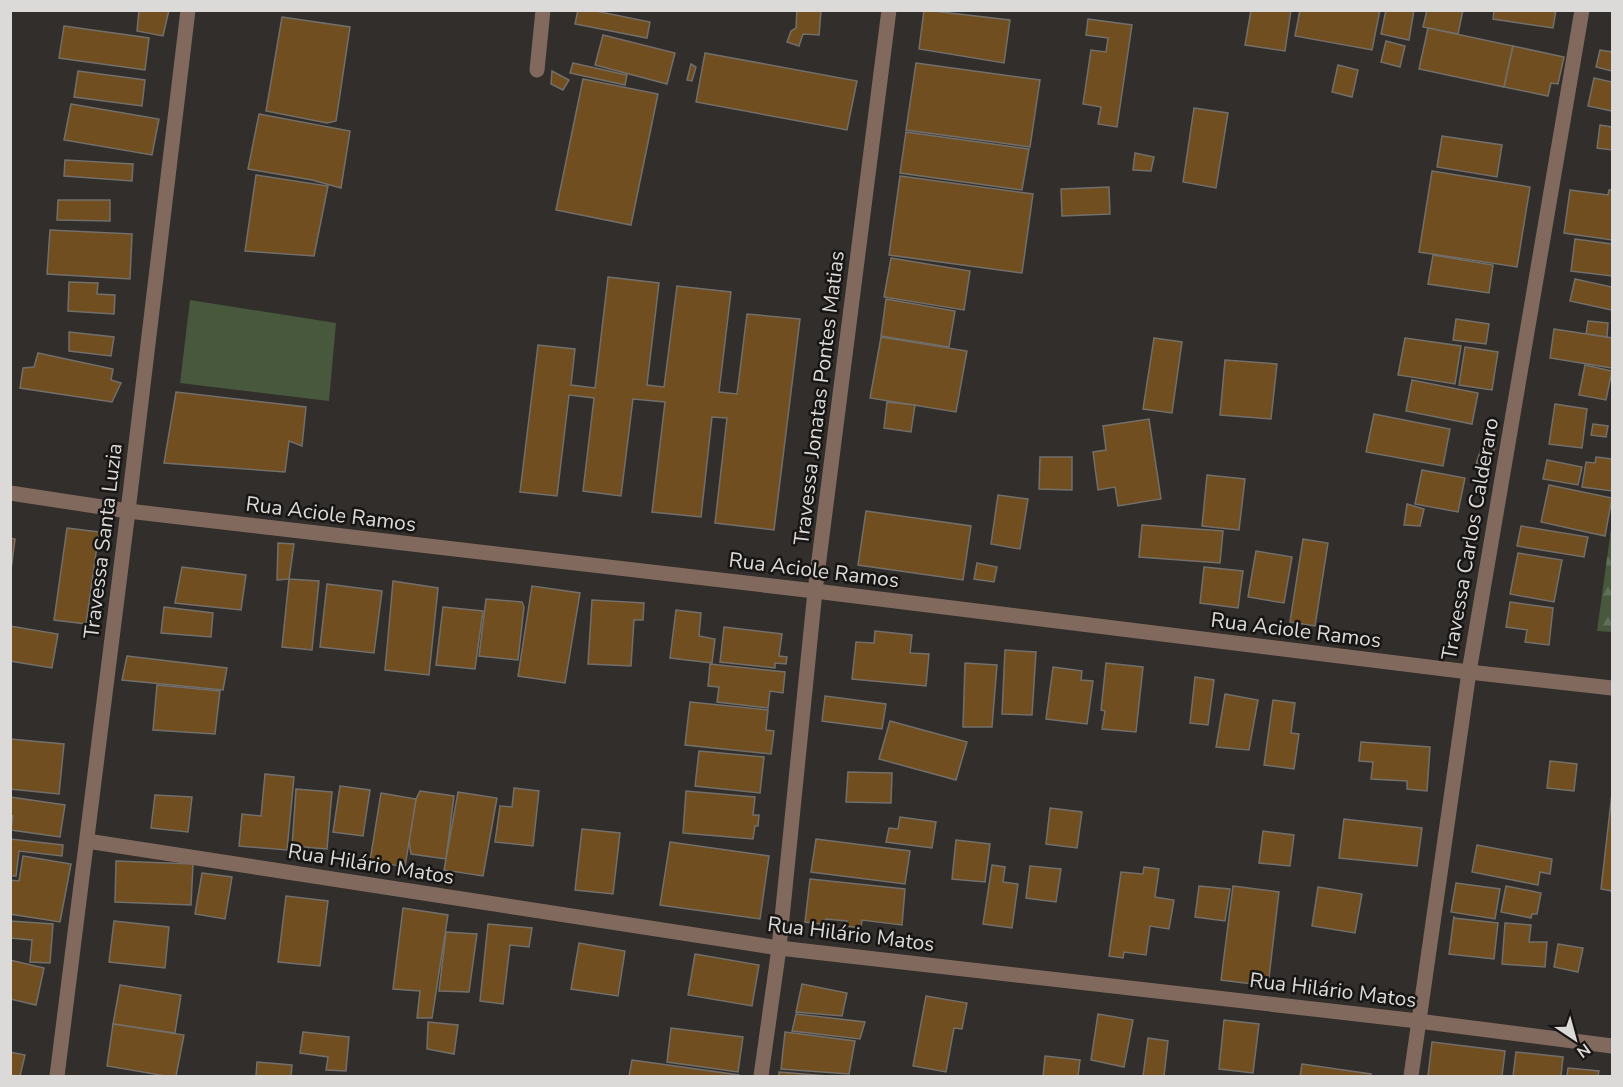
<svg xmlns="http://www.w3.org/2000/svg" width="1623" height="1087" font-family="'Nunito Sans',sans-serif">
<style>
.forest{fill:url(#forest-firs)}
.pitch{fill:#47583d}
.building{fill:#704e1f;stroke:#726f6b;stroke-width:1.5}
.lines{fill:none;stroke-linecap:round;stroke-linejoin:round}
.minor{stroke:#816a5d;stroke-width:15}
.labels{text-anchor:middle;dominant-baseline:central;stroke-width:5;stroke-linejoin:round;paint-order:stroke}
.street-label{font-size:21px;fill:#dcdad8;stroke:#181615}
</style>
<defs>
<pattern id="forest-firs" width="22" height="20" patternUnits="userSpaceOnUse" patternTransform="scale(1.5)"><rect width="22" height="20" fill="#47583d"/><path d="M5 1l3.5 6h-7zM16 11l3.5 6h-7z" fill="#616f58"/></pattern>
</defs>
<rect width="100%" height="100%" fill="#312e2b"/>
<polygon class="forest" points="1612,522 1612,632 1597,631"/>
<polygon class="pitch" points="190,300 336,323 329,401 180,383"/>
<g class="building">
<polygon points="139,10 169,10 163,36 137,31"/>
<polygon points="578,10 591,10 650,22 647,38 575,24"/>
<polygon points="797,10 821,11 819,35 803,34 799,46 787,42 791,31 796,28"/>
<polygon points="924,10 1010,20 1004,63 919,49"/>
<polygon points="1251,10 1291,10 1285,51 1245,45"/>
<polygon points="1300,10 1380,10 1372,50 1295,36"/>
<polygon points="1386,10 1414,10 1409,40 1381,34"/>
<polygon points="1427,10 1463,10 1458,34 1423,27"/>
<polygon points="1494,10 1556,10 1553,28 1493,19"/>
<polygon points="282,17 350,27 336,121 327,123 266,111"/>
<polygon points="1088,19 1132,25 1117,127 1098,124 1101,107 1083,104 1091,50 1106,52 1108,38 1086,35"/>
<polygon points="64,26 149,38 145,70 59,58"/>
<polygon points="1428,28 1513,46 1504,87 1419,69"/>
<polygon points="603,35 675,53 667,84 595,65"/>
<polygon points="1386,41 1405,46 1400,67 1381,62"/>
<polygon points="1513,46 1564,57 1558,84 1551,83 1548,96 1504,87"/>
<polygon points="1600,50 1612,52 1612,71 1596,67"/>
<polygon points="705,53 857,81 847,130 696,102"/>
<polygon points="573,63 627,75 625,85 570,73"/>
<polygon points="916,63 1040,80 1030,147 906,130"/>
<polygon points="691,64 696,67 692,81 687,80"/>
<polygon points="1338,65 1358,70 1352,97 1332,92"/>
<polygon points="78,71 145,80 142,106 74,97"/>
<polygon points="552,71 569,80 563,90 551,84"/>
<polygon points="1594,78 1612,82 1612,111 1588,106"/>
<polygon points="583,79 658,94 631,225 556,210"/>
<polygon points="71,104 159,119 152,155 64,140"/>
<polygon points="1194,108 1228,113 1216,188 1183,182"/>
<polygon points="259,114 350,131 341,188 312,180 248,169"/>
<polygon points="1600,125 1612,127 1612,150 1597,148"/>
<polygon points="906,132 1029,149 1022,190 900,173"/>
<polygon points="1442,136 1502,145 1497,177 1437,167"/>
<polygon points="1135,153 1154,157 1151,171 1133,170"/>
<polygon points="65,160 133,164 132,181 64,176"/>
<polygon points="1432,171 1530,187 1517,267 1419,252"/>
<polygon points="256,175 328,186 314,256 245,251"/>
<polygon points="900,176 1033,194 1022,273 889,255"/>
<polygon points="1109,187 1110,214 1062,216 1061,189"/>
<polygon points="1570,190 1608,195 1609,190 1612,190 1612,240 1564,233"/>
<polygon points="58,200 110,200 110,221 57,220"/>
<polygon points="50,230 132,234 130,279 47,274"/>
<polygon points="1575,239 1612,244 1612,276 1571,271"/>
<polygon points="1433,255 1493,265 1489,293 1428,284"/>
<polygon points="891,258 970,271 964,310 884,297"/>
<polygon points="608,277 659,283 647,385 664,387 677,286 731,292 719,392 737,394 747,314 800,319 774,530 715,523 727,418 712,417 701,517 652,512 665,402 633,399 621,496 583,491 594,398 569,395 557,496 520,492 538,345 575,349 571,385 595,388"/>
<polygon points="1575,279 1612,287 1612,310 1570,301"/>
<polygon points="69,282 98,283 97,294 115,295 114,314 68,311"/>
<polygon points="886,299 955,311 949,347 881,336"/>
<polygon points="1456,319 1489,324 1486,344 1453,340"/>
<polygon points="1588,321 1608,323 1607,337 1586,334"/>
<polygon points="1554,329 1612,338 1612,368 1550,358"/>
<polygon points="69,332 114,337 111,356 69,351"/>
<polygon points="881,337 967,351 956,412 870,398"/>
<polygon points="1154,338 1182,342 1172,413 1143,409"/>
<polygon points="1405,338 1461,346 1455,384 1398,375"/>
<polygon points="1465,347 1498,352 1492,390 1459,385"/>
<polygon points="38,353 113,369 111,380 121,383 112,402 20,388 23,368 34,367"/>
<polygon points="1225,360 1277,364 1271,419 1220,415"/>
<polygon points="1585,365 1612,371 1606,400 1579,395"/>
<polygon points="1412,380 1478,393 1472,424 1406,411"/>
<polygon points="176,392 306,407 302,446 289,441 285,472 164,463"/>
<polygon points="887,402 915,405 911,432 884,428"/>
<polygon points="1555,404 1587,409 1582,448 1549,444"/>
<polygon points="1374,414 1450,429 1443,466 1366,452"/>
<polygon points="1149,419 1161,499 1118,506 1115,487 1098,490 1093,452 1106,450 1103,426"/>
<polygon points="1593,424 1608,426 1606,437 1591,435"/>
<polygon points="1483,443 1495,446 1490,465 1476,464"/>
<polygon points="1040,457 1072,457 1072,490 1039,489"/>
<polygon points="1596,457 1612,459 1612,491 1582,487 1586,462 1595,463"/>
<polygon points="1547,460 1582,467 1578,485 1543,479"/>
<polygon points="1422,470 1465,478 1458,512 1415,504"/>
<polygon points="1207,475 1245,479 1239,530 1202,526"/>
<polygon points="1549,485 1612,498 1605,536 1541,522"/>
<polygon points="998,495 1028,499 1020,549 991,544"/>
<polygon points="1407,504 1424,509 1420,526 1404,525"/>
<polygon points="866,511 971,526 963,580 858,565"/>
<polygon points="1142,525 1223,531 1220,563 1139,557"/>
<polygon points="1521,526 1588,537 1584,557 1517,546"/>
<polygon points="67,528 99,532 86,624 54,620"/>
<polygon points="10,538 15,539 10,578"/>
<polygon points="1303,539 1328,543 1315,626 1290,622"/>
<polygon points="278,543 294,544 289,579 277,580"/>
<polygon points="1256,551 1292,557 1284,603 1248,597"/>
<polygon points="1518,553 1562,560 1554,602 1510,594"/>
<polygon points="977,563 997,567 994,582 974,579"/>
<polygon points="182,567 246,575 241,610 175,603"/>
<polygon points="1204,567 1243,571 1238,608 1200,603"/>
<polygon points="289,579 319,581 312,650 282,647"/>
<polygon points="393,581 438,588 429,675 385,670"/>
<polygon points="327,584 382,591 374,653 320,647"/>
<polygon points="532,586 580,593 565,683 518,676"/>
<polygon points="486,599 522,602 524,607 518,660 479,656"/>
<polygon points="592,600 644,603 643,620 634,620 631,666 588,664"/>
<polygon points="1510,602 1553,608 1549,645 1525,642 1527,630 1506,627"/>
<polygon points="164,607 213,613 211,637 161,633"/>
<polygon points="443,607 483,611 475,669 436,665"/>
<polygon points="676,610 701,613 699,636 715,639 712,663 670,658"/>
<polygon points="10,626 58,634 52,668 10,661"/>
<polygon points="724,627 782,634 779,656 787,657 786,664 775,663 775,668 720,662"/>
<polygon points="875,631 912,635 910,653 929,654 926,686 852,679 856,642 874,643"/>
<polygon points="1005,650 1036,652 1032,715 1002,714"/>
<polygon points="127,656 227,668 223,690 122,680"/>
<polygon points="965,663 997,665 992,727 963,727"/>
<polygon points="1106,663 1143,667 1136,732 1102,729 1105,711 1101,710"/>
<polygon points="710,664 785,672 783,693 770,691 768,708 717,702 719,687 708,686"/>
<polygon points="1053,667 1082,671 1081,680 1093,681 1087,724 1046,719"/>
<polygon points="1195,677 1214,680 1208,725 1190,723"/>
<polygon points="157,685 220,691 215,734 153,730"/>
<polygon points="1225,694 1258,700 1249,750 1216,747"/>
<polygon points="825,696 886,704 882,729 822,721"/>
<polygon points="1273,700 1295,703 1291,733 1299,734 1294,769 1264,765"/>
<polygon points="690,702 768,710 766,730 774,731 771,754 685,745"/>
<polygon points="890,721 967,742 956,780 879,759"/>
<polygon points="10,739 64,744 59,794 10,789"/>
<polygon points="1361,742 1430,747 1427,791 1407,789 1407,781 1371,779 1373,762 1359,761"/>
<polygon points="699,751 764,757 760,793 695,786"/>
<polygon points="1550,761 1577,764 1574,791 1547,788"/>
<polygon points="848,772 892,773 891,803 846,802"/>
<polygon points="265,774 294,777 287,850 239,846 242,814 261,816"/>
<polygon points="340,786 370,790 363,836 333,832"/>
<polygon points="514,788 539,791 533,846 495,842 500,806 512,807"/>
<polygon points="296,789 332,792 327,849 292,846"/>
<polygon points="420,791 454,796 446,859 411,854 409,841 416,799"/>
<polygon points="686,791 755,797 753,815 759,815 758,826 755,826 753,839 683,833"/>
<polygon points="458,792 497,798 483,876 444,870"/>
<polygon points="381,793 416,799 405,867 370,861"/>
<polygon points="1612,793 1612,891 1601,889"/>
<polygon points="155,795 192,797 188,832 151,828"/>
<polygon points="10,797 65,805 60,837 11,830 13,816 10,815"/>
<polygon points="1050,808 1082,812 1077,848 1046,844"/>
<polygon points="900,817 936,822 932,848 886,842 889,828 898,829"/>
<polygon points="1344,819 1422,828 1417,866 1339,858"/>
<polygon points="582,829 620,833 613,894 575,890"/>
<polygon points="1263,831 1294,835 1290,866 1259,863"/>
<polygon points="10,839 63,845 62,856 19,851 16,876 10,876"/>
<polygon points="816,839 910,851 905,884 811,872"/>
<polygon points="956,840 990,844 985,882 952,879"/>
<polygon points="670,842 769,856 760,919 660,905"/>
<polygon points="1477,845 1552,859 1550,874 1540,872 1538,885 1472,872"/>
<polygon points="23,856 71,864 60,922 10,914 10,880 19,881"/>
<polygon points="116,861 193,864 191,905 115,902"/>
<polygon points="992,865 1005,867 1003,882 1018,884 1012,928 983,924"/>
<polygon points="1030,866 1061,869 1056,902 1026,898"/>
<polygon points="1144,867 1159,869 1155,897 1174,900 1169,929 1150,926 1146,955 1124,952 1123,958 1109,956 1121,872 1143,874"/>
<polygon points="202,873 232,877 225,919 195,914"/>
<polygon points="810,879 905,889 902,925 862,920 861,928 846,926 847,921 826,919 822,924 805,922"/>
<polygon points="1456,883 1500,889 1495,919 1451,912"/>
<polygon points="1199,886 1230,889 1225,921 1195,917"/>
<polygon points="1233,886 1279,892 1268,986 1221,980"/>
<polygon points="1506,886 1541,893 1537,914 1532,914 1531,918 1501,912"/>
<polygon points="1318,887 1362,894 1355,933 1312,926"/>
<polygon points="286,896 328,901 320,966 278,962"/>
<polygon points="403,908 448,915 432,1018 417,1018 420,991 393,989"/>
<polygon points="1454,916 1454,918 1498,923 1494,959 1449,954"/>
<polygon points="10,921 53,924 50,963 30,962 32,940 10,938"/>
<polygon points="114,921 169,927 165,968 109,962"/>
<polygon points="1505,923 1531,925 1529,942 1547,942 1545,967 1502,964"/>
<polygon points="488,924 532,928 529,947 510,945 503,1004 480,1001"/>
<polygon points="446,932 477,934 469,992 439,991"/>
<polygon points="579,943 625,951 618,996 571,989"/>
<polygon points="1558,944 1583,948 1578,972 1554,967"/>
<polygon points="695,954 759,965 752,1006 688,995"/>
<polygon points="10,960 44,968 36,1005 10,999"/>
<polygon points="802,984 847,993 842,1016 796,1012"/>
<polygon points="120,985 181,995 175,1033 113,1024"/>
<polygon points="926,996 967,1003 962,1029 954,1028 946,1072 913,1066"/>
<polygon points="796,1014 865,1022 860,1039 792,1031"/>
<polygon points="1098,1014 1133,1020 1124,1067 1091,1060"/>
<polygon points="1224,1020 1259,1024 1253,1073 1219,1069"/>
<polygon points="428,1022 458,1025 454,1054 427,1049"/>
<polygon points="113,1024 184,1035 176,1076 166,1076 107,1066"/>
<polygon points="671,1028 743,1037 738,1072 667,1062"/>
<polygon points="303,1032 349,1037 346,1071 326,1070 328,1057 300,1053"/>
<polygon points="785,1032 855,1041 849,1074 781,1069"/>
<polygon points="1148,1038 1168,1041 1164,1076 1143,1076"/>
<polygon points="1432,1042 1505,1051 1502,1076 1428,1076"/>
<polygon points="10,1052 25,1055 20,1076 10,1075"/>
<polygon points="1516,1052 1563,1057 1561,1076 1513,1076"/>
<polygon points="1045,1056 1080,1060 1078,1076 1043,1076"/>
<polygon points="632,1060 739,1075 739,1076 629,1076"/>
<polygon points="257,1062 292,1065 291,1076 256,1076"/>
<polygon points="1302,1064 1371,1074 1371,1076 1300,1076"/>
<polygon points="1568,1068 1599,1071 1598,1076 1567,1076"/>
<polygon points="779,1072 828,1076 779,1076"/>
</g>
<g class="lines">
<g class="minor">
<polyline points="537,70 543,10"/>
<polyline points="10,493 128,511 815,591 1469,672 1612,688"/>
<polyline points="87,841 779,948 1418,1021 1612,1046"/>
<polyline points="57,1076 128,511 188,10"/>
<polyline points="761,1076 779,948 815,591 889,10"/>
<polyline points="1411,1076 1469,672 1582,10"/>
</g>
</g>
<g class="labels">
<g class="street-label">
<text transform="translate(819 398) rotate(-83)">Travessa Jonatas Pontes Matias</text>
<text transform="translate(331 514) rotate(7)">Rua Aciole Ramos</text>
<text transform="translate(1470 539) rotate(-80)">Travessa Carlos Calderaro</text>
<text transform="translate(103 541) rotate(-83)">Travessa Santa Luzia</text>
<text transform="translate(814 570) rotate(7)">Rua Aciole Ramos</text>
<text transform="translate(1296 630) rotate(7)">Rua Aciole Ramos</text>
<text transform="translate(371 864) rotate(9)">Rua Hilário Matos</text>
<text transform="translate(851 934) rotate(7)">Rua Hilário Matos</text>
<text transform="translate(1333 990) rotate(7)">Rua Hilário Matos</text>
</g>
</g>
<rect width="1623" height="1087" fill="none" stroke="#dcdad8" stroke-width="24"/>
<g transform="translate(1575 1039) rotate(144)" stroke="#181615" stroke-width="4.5" paint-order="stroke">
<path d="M0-4.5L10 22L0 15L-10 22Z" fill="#dcdad8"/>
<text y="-9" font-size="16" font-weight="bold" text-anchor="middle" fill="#dcdad8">N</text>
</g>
</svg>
